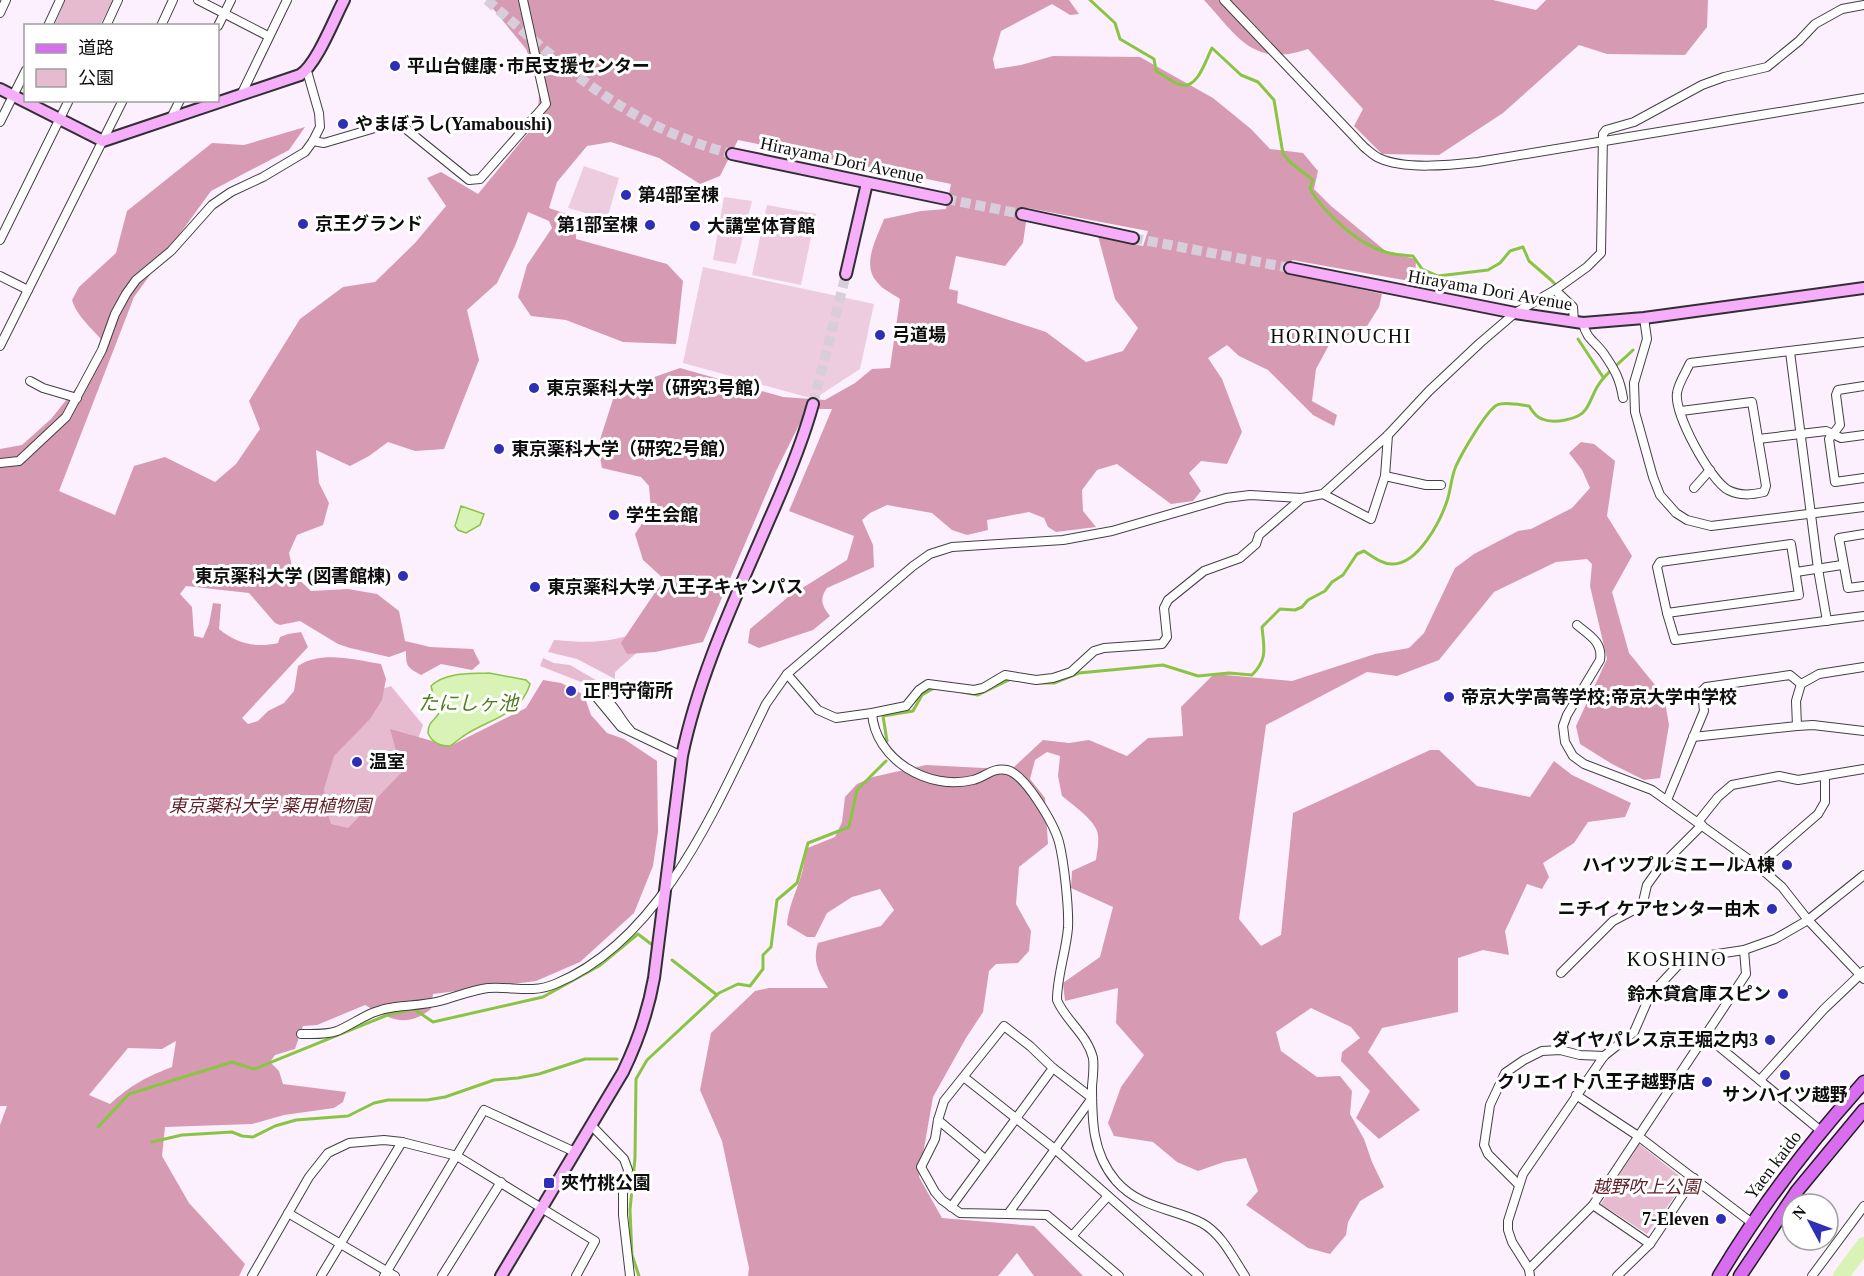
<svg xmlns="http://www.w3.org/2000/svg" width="1864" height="1276" font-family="'Times New Roman','Noto Sans JP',serif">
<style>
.green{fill:#e7bbcf}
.forest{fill:#d69bb2;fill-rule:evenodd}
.pitch{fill:#eecce0}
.water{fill:#d9f3b7;stroke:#89c542;stroke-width:1.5}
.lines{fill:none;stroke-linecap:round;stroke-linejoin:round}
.stream{stroke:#89c542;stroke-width:3}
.river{stroke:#d9f3b7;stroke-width:16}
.secondary-tunnel{stroke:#d8cdda;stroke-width:10;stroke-dasharray:10 5;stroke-linecap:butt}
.street-casing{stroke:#414141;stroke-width:10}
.secondary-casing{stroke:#303030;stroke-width:14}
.primary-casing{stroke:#1f1f1f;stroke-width:15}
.street{stroke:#fff;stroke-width:8}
.secondary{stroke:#f6aefa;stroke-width:10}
.primary{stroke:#d86df0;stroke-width:12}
.poi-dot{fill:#2f2eb6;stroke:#fff;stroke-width:2}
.labels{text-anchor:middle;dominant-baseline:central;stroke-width:6;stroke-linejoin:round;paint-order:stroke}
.poi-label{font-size:18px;font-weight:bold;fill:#0e0e0e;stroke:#fff;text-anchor:start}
.street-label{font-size:18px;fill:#0e0e0e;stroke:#fff}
.park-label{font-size:18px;font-style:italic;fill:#62222b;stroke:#fff}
.neighbourhood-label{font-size:20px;letter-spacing:1.5px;fill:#0e0e0e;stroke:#fff}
.water-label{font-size:20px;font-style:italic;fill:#4d7d1b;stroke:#fff}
</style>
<rect width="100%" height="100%" fill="#fceffe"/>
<g class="green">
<polygon points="65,0 113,0 100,25 54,26"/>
<path d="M627,636L641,649L615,672V679L577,659L548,652L554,640C583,642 598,644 627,636Z"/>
<polygon points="543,658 554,663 570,665 594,679 620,691 617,696 540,666"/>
<polygon points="391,686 423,725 407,770 346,853 239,738"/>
<polygon points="1639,1144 1686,1181 1647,1234 1601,1204"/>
</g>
<g class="forest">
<path d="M486,0H1069L1079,14L1070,15L1052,4L1001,31L993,59L995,69L1021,65L1053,56L1140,57L1213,98L1251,129L1270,149L1303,153L1318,171L1314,189L1331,206L1388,253L1416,259L1415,282L1292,260L1290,274L1382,294L1379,307L1367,326L1329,345L1316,369L1312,401L1337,415L1334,426L1313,415L1268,370L1239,356L1227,345L1208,358L1222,379L1242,432L1227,464L1201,461L1189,473L1201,491L1193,501L1171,504L1117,464L1097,470L1082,490L1083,511L1096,527L1056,532L1048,527L1044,518L1029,512L987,520L988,530L967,535L952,530L932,513L887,505L870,513L862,520L873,545L874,567L827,588C819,599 822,606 830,616L813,630L759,648L748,643L750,629L788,597L847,560L854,536L789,511L832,409H807L776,471L703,642L655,652L627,654L621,643L654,594L665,580L643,560L635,534L651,510L649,486L641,477L602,468L598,446L615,393L632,385L680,368L783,397L825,400L855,383L872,369L890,368L900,299C893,294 882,289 877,282C861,264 877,238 884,219L921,211L946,209L951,184L738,140L720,176L700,184L659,158L611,142L587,146L557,182L549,208L575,217L576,239L667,264L683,281L676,344L623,342L566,320L531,316L518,297L527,265L552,228L549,221L528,212L515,246L497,283L467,310L479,360L444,449L415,451L388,442L369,456L350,466L316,450L319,483L329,503L323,525L297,535L289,553L294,575L311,591L348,589L377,594L399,611L405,641L430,647L473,649L480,663L472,670L441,664L421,675C407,667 406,667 406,651L389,657L350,648L338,644L300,621L280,625L275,623L249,593L186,586L180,594L192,607L194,636L203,638L209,624L213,603L221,604L219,629C237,644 256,648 278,643L280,637L288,634L301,632L308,647L242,718L248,724L258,721L268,711L284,703L294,691L298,666C322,650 355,660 381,664L386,679L382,700L370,719L334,756L324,789L326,807L331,824L348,828L402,772L390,729L450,746L526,708L543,680L561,683L584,695L591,715L607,733L624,739L657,761L658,832L653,866L634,913L580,962L536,981L433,994L431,1009C405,1029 390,1019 365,1005L317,1025L303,1026L295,1049L275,1055L270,1062L279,1071L283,1084L346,1092L343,1102L334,1108L284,1115L252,1124L165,1127L162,1156L189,1203L245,1264L239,1276H0V1125L7,1106H0V449L22,445L51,419L108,348C97,332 77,318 72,300L79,287L116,253L127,211L212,143L244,145L305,127L289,150L211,191L134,297L59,491L115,515L134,466L165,457L215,482L236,464L260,429L249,401L300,319L343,287L375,282L415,243L446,206L427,178L441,172L478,194L537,122L540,84L526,49ZM1028,208L1148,231L1143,246L1098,236L1115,299L1138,328L1123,351L1086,362L1046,332L957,303L958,291L949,289L956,256L1005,266L1023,243ZM176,1041L172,1067C146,1077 131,1085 110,1104L89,1095L128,1048L162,1049Z"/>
<path d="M1204,0H1493L1536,10L1546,0H1708L1707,27L1685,55L1607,54L1579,45L1503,113L1439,155L1382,154L1354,126L1363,109L1308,49C1253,68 1237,36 1204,0Z"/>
<path d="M1581,442L1594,444L1615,461L1607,516L1632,556L1612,592L1629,653L1664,696L1669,725L1660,778L1644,780L1612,764L1580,744L1576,726L1607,659L1590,586L1592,564L1587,559L1556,562L1494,592L1439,660L1397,676L1367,672L1266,725L1239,919L1261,946L1281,935L1293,813L1430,750H1439L1477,786L1530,797L1554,761L1572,775L1631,803L1625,817L1588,822L1574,843L1543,863L1549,877L1542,889L1527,884L1505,931L1509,955L1483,950L1458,958V1012L1382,1028L1368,1052L1420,1110L1379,1139L1356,1118L1370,1091L1341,1061L1342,1052L1360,1038L1351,1027L1311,1008L1276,1032L1281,1051L1317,1077L1340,1076L1352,1091L1350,1114L1364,1139L1372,1162L1384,1187L1360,1201L1348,1222L1346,1235L1330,1254L1308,1248L1246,1205L1258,1191L1246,1158L1224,1162L1198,1171L1177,1162L1153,1142L1114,1136L1108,1123L1121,1087L1144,1055L1116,1023L1118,988L1065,1001L1063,983L1100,957L1113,907L1071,888L1072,871L1096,860C1097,851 1100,840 1097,831C1093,819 1072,804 1062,796L1058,776L1060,756L1047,752L1035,760L1030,779L1045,798L1048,844L1019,867L1016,904L1031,931L1029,951L1018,963L996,964L989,971L983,1012L966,1038L933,1097L919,1177L942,1218L1034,1226L1083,1276H1034L1017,1253L998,1276H748L749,1268L722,1141L700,1090L711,1033L755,991L769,988H828C819,972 812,962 818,943L881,926L894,910L880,889L852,897L827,913L815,937H807L787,925C789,898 806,877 805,849L835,837L842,822L845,797L857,784L873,777L926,765L983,768L1014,767L1043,740L1069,743L1089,740L1127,756L1148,738L1183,736L1181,707L1214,674L1292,681L1375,654L1409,648L1424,633L1455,568L1474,554L1518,531L1531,529L1572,508L1590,488L1582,470L1569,453Z"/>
</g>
<g class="pitch">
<polygon points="584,166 619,178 607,219 568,208"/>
<polygon points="724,197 752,201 736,264 713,260"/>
<polygon points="767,205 816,214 801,285 752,275"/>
<polygon points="703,267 874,304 860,369 814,399 683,363"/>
</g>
<g class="water">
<polygon points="461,506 484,514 480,525 466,533 458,530 455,526"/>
<path d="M489,673L526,680L530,684C521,715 489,719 465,735C460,738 455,743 450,746C440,746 432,743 428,733C428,720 438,719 441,709L434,698L431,686C445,672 470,674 489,673Z"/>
</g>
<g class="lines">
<g class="stream">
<path d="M1090,0L1115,23L1120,39L1154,59L1156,71C1164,75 1173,83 1181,85C1198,89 1206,59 1212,48L1241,75L1258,82L1274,100L1283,154L1291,163L1313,180L1310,189C1325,214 1360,246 1389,253C1396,255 1405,255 1413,256L1422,269L1438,276L1488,270L1500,263L1510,251L1523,247L1529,261L1551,280L1573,303"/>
<polyline points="1578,339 1603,377"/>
<path d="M1035,683H1054L1079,673L1163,665L1198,676L1229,673L1252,675C1268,659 1264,648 1262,627L1280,609L1295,610L1302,607L1308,600L1325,591L1332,582L1343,575L1357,554L1364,551C1372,556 1383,565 1393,564C1418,564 1440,522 1447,501C1451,490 1451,477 1456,466C1462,453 1486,411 1497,405C1505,401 1520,405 1529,406C1532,411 1536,417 1542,419C1553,424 1579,420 1586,409C1592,400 1594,389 1602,380C1611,369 1623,360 1633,350"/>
<polyline points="962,692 978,695 1011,679"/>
<polyline points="887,741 883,716 913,711 922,695 934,688"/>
<polyline points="672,960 717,995"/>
<polyline points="98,1127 129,1094 232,1062 254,1069 390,1014 414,1009 433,1022 543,997 599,966 638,934 651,944"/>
<polyline points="152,1142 182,1135 232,1132 242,1136 253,1137 275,1126 296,1120 348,1116 374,1103 388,1100 427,1100 445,1097 494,1080 518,1078 539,1074 585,1059 617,1059"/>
<polyline points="639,1276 632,1255 630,1210 635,1158 636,1079 647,1060 719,993 738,984 750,986 763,969 763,955 771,947 777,900 797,883 808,843 849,827 857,790 886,761"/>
</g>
<polyline class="river" points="1841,1276 1864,1245"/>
<g class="secondary-tunnel">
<path d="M487,0C567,69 626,126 732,154"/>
<polyline points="946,199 1022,214"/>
<polyline points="1133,238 1290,268"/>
<polyline points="813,404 846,274"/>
</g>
<defs>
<g id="street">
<polyline points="198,0 268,36"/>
<path d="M1224,0L1364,147C1369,151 1374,156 1379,158C1404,170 1451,165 1478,162L1864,98"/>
<polyline points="0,13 6,0"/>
<polyline points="48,26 60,0"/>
<polyline points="106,26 118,0"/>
<polyline points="161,26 173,0"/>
<polyline points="218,26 231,0"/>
<polyline points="241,95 287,0"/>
<polyline points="172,116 180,100"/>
<polyline points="0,122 26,70"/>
<polyline points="313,141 324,143 392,123 401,125 469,180 480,179 546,104 523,0"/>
<polyline points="0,240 69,100"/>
<polyline points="0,276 28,290"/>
<polyline points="1555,290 1573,307 1574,322"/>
<polyline points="1644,318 1647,339 1634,383 1635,412 1653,477 1660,495 1676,513 1687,520 1711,526 1864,507"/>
<path d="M1583,323C1586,339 1596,342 1604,354C1615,370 1620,379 1623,398"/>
<polyline points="0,346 123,100"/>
<polyline points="1790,352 1818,569 1827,621"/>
<polyline points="30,381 43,388 77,398"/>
<polyline points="1864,386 1838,390 1836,395 1840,425 1833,434 1841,438 1864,435"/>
<path d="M1681,411L1752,402L1766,486L1764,492C1751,495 1740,496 1728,490C1710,480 1674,414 1677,393C1678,384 1686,372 1690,363L1864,342"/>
<polyline points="1758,439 1826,431 1833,434 1829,439 1835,482 1864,478"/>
<polyline points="0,463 19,461 66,417 102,350 115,314 126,294 136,280 171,251 212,205 231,192 263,177 305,152 313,141 320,127 319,113 307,71"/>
<polyline points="1385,476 1426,485 1441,485"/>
<polyline points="1694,488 1710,470"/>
<polyline points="1323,494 1371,519 1385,476 1388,435"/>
<polyline points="1864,534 1839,538 1848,588 1864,586"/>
<polygon points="1791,544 1799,595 1667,613 1657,567 1660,562"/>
<polyline points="1796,572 1842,565"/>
<polyline points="1667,613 1675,640 1864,616"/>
<path d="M1577,625C1589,635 1603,642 1600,660L1567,715L1563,726L1565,742L1573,756L1584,764L1652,790L1758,866L1782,887L1808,920L1864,979"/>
<polyline points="787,674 818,710 836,718 872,713 906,706 919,690 928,684 974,690 983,688 1005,675 1036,680 1053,678 1071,672 1094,651 1104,648 1162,644 1167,637 1164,608 1168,600 1204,571 1240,558 1256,544 1259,535 1302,498"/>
<polyline points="593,693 621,727 682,756"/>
<path d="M596,694C614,701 618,717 630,730"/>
<path d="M872,713C875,760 929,791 973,780C985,777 993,767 1007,770C1025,774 1054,824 1059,842C1064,861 1069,908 1068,928C1066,952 1057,976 1057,1000C1065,1020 1087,1034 1093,1058C1094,1066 1093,1077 1092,1086C1092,1120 1092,1153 1116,1181C1141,1209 1173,1208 1202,1223C1222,1234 1233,1258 1245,1276"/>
<polyline points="1797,726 1796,701 1801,684 1819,674 1864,667"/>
<polyline points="1693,737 1797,726 1813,725 1864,731"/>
<polyline points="1667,800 1704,711 1702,691 1706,687 1790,675 1801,684"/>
<polyline points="1698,822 1718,797 1732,785 1779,776 1798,780 1864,769"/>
<polyline points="1758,866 1818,814 1825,802 1825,776"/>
<polyline points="1561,973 1613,921 1632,911 1643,902 1647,885 1660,867 1702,825"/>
<path d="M301,1034C312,1034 326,1035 337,1031C358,1022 369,1010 395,1007C410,1005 425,1005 440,1001C455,997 472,990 488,988C512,986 531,994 555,984C663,940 718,802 766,704L787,674L913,566L930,554L952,547L1063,540L1112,531L1226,498L1250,495L1302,498L1323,494L1388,435L1429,391L1480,343L1515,313L1555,290L1587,267L1601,253L1603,134L1606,130L1634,122L1702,85L1724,77L1767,67L1799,41L1815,24L1842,9L1864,5"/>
<polyline points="1705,1035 1821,1131"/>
<polyline points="965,1078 1056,1150 1199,1276"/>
<polyline points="1760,1080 1824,1009 1864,971"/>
<polyline points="1576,1095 1638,1136 1752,1223"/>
<polyline points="938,1120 985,1159"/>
<polyline points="592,1126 624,1159 628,1170 623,1193 623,1215 630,1276"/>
<polyline points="1519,1185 1488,1154 1484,1145 1490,1105 1505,1073 1524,1060 1542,1051 1560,1050 1580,1055 1604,1056"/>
<polyline points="1593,1205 1650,1244"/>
<polyline points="951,1207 1053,1068"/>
<polyline points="288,1213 395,1276"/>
<polyline points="1008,1214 1092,1098 1053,1068 1030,1046 1004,1026 944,1101 938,1120 935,1139 921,1167 935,1192 942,1200 960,1213 1047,1215 1119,1276"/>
<polyline points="1072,1236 1108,1196"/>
<polyline points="1529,1269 1512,1242 1508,1230 1508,1221 1523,1174 1604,1056 1634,1032 1647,1002 1654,991 1680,963 1691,958 1744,950 1775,939 1808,920 1864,875"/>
<polyline points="252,1276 309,1177 328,1153 349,1143 384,1140 402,1142 457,1156 595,1241 576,1276"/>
<polyline points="321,1276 402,1142"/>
<polyline points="384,1276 484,1110 575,1152"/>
<polyline points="442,1276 501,1182"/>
<polyline points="1530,1276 1529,1269 1593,1205 1746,974 1744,950"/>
<polyline points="1617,1276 1650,1244 1694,1178"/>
<polyline points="1812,1276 1864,1206"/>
</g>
<g id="secondary">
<path d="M0,89L103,141L300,75C317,64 334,19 344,0"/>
<polyline points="732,154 946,199"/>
<polyline points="1022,214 1133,238"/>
<polyline points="1290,268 1515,313 1583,323 1644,318 1864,288"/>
<polyline points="846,274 867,183"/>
<path d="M501,1276L623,1072C638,1041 648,1012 654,978L682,756C699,674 736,597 769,520C786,482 802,444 813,404"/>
</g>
<g id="primary">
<path d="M1719,1276C1761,1206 1809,1143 1864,1082"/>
<polyline points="1740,1276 1797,1191 1864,1110"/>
</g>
</defs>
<use href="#street" class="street-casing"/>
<use href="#secondary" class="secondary-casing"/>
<use href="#primary" class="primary-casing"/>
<use href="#street" class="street"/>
<use href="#secondary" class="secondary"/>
<use href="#primary" class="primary"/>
</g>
<g class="poi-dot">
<circle cx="395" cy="66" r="6"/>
<circle cx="343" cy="124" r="6"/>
<circle cx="626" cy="195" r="6"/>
<circle cx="303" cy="224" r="6"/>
<circle cx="650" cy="225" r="6"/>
<circle cx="695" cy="226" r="6"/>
<circle cx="880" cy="335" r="6"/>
<circle cx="534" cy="388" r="6"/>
<circle cx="499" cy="449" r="6"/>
<circle cx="614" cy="515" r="6"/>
<circle cx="403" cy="576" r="6"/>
<circle cx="535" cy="587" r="6"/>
<circle cx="571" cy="691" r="6"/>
<circle cx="1449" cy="697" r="6"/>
<circle cx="357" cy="762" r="6"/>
<circle cx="1787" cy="865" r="6"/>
<circle cx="1772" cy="909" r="6"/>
<circle cx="1783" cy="994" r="6"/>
<circle cx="1770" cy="1040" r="6"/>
<circle cx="1785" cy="1075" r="6"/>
<circle cx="1707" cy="1082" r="6"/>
<rect x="543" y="1177" width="12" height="12" rx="3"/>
<circle cx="1721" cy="1219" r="6"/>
</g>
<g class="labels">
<g class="poi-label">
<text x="407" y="66">平山台健康･市民支援センター</text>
<text x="355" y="124">やまぼうし(Yamaboushi)</text>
<text x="638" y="195">第4部室棟</text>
<text x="315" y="224">京王グランド</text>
<text x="638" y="225" text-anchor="end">第1部室棟</text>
<text x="707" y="226">大講堂体育館</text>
<text x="892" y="335">弓道場</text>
<text x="546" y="388">東京薬科大学（研究3号館）</text>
<text x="511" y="449">東京薬科大学（研究2号館）</text>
<text x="626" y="515">学生会館</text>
<text x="391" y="576" text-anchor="end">東京薬科大学 (図書館棟)</text>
<text x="547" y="587">東京薬科大学 八王子キャンパス</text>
<text x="583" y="691">正門守衛所</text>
<text x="1461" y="697">帝京大学高等学校;帝京大学中学校</text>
<text x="369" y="762">温室</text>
<text x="1775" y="865" text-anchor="end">ハイツプルミエールA棟</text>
<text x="1760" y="909" text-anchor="end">ニチイ ケアセンター由木</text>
<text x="1771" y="994" text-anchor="end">鈴木貸倉庫スピン</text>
<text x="1758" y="1040" text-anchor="end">ダイヤパレス京王堀之内3</text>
<text x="1695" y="1082" text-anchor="end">クリエイト八王子越野店</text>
<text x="1785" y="1095" text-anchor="middle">サンハイツ越野</text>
<text x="561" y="1183">夾竹桃公園</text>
<text x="1709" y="1219" text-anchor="end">7-Eleven</text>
</g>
<g class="street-label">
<text transform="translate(842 160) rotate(12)">Hirayama Dori Avenue</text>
<text transform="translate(1490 290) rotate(10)">Hirayama Dori Avenue</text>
<text transform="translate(1773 1165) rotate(-53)">Yaen kaido</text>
</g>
<g class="park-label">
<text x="270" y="806">東京薬科大学 薬用植物園</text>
<text x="1646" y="1187">越野吹上公園</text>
</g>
<g class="neighbourhood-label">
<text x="1341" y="336">HORINOUCHI</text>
<text x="1677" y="959">KOSHINO</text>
</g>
<g class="water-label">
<text x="468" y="703">たにしヶ池</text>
</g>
</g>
<rect x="24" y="24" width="195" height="78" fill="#ffffff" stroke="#9f9f9f" stroke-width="1.5"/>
<rect x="36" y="44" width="30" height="9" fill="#d86df0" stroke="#9f9f9f" stroke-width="1.5"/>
<text x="78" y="54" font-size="18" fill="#0e0e0e">道路</text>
<rect x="36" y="69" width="30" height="18" fill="#e7bbcf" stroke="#9f9f9f" stroke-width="1.5"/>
<text x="78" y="84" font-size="18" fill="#0e0e0e">公園</text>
<g transform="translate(1810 1222) rotate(311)"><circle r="28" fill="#ffffff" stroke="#9f9f9f" stroke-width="1.5"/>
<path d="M0-4.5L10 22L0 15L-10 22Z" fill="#2f2eb6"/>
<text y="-9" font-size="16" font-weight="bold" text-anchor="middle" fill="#0e0e0e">N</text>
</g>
</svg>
